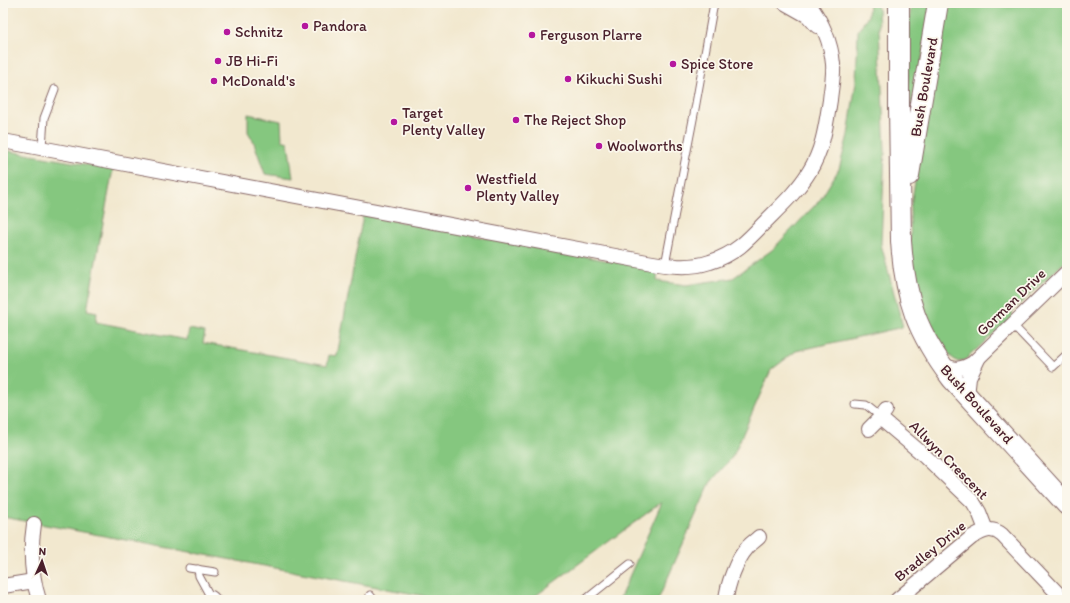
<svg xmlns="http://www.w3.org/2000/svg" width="1070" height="603" font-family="Itim,sans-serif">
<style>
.green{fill:#85c77f;stroke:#687355}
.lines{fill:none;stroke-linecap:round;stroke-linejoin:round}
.service-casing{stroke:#856564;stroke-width:9}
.minor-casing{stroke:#856564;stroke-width:16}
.secondary-casing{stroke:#856564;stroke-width:22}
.service{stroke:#fff;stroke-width:7}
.minor{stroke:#fff;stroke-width:14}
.secondary{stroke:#fff;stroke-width:20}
.poi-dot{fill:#b5179e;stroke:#fbf7ec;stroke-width:1.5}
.labels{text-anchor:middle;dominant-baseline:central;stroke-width:3.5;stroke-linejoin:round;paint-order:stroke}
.poi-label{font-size:15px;fill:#4a1f2b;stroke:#fbf7ec;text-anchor:start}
.street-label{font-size:15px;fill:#4a1f2b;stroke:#fbf7ec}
</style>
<rect width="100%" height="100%" fill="#fbf7ec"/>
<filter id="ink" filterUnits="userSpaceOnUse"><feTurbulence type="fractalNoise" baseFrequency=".025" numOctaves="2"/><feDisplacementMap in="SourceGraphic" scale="8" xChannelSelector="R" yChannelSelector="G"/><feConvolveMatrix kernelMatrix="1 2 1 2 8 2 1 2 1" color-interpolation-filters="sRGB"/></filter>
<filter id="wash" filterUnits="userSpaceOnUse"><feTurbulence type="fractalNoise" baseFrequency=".012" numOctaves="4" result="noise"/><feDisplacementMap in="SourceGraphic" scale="16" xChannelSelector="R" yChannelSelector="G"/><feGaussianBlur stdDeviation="0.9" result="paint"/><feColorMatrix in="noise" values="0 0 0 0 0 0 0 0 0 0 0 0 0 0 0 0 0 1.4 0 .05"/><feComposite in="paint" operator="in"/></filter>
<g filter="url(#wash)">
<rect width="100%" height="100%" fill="#f2e8cf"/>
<g class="green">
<polygon points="869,3 876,3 878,8 885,150 881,244 903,327 796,351 771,370 733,456 710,483 658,600 619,600 662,502 530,600 446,600 3,517 3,150 113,169 87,310 97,312 96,322 187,340 189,329 205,332 203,343 327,365 329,355 337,356 363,215 658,270 657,281 686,285 733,278 772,250 820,200 839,169 848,135 856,82 858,31 868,16"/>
<polygon points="911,3 932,3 909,128 907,51"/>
<polygon points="947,3 1067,3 1067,260 1012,311 1012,317 965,360 958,362 951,357 928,323 923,312 911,268 910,210"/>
<polygon points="248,114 281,121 282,140 288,142 293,178 265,174 253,140 248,132"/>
</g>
</g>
<g filter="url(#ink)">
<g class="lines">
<defs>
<g id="service">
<polyline points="42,148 44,118 55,89"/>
<polyline points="665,265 695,109 714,3"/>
<polyline points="1012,324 1053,367 1067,354"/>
<polyline points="855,404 866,405 881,417"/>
<polyline points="189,568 215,572"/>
<polyline points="198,569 199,576 211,598"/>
<polyline points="370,595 374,600"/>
<polyline points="585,600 630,564"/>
</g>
<g id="minor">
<polyline points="785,3 808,16 817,26"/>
<path d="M3,141L647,262C668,266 689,269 710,262C736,254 749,239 767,220C782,205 798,190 809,172C823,150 826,125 830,100C831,88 834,76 833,64C831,42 821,20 808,3"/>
<path d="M941,363C952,371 961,370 973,363L1067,272"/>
<polyline points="967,396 969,378 978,359"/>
<polyline points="886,410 880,418 925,456 973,502 979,512 986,530"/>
<polyline points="869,429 880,418"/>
<path d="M34,524C30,550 31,575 39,600"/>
<polyline points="3,586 34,581"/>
<polyline points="211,598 213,600"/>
<path d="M726,600C727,585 737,559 747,548C750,544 755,541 759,537"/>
<path d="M897,600L972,537C983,531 991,526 1002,535L1064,600"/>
</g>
<g id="secondary">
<path d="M899,3V107L901,241C905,299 917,333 952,379L1067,505"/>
<polyline points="909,175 938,3"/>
</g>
</defs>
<use href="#service" class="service-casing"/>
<use href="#minor" class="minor-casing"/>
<use href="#secondary" class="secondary-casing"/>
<use href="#service" class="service"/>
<use href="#minor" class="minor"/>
<use href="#secondary" class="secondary"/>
</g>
</g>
<g class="poi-dot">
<circle cx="305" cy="26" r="4"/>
<circle cx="227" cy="32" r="4"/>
<circle cx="532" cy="35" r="4"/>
<circle cx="218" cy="61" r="4"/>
<circle cx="673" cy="64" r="4"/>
<circle cx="568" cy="79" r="4"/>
<circle cx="214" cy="81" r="4"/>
<circle cx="516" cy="120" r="4"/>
<circle cx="394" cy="122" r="4"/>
<circle cx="599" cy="146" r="4"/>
<circle cx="468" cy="188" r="4"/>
</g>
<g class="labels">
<g class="poi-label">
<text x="313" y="26">Pandora</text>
<text x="235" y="32">Schnitz</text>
<text x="540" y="35">Ferguson Plarre</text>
<text x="226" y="61">JB Hi-Fi</text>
<text x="681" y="64">Spice Store</text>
<text x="576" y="79">Kikuchi Sushi</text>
<text x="222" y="81">McDonald's</text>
<text x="402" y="113">Target<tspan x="402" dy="17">Plenty Valley</tspan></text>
<text x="524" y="120">The Reject Shop</text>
<text x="607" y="146">Woolworths</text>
<text x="476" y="179">Westfield<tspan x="476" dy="17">Plenty Valley</tspan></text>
</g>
<g class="street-label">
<text transform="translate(924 87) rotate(-80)">Bush Boulevard</text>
<text transform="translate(1011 302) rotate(-44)">Gorman Drive</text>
<text transform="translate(977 404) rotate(48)">Bush Boulevard</text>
<text transform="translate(949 460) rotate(45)">Allwyn Crescent</text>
<text transform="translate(930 551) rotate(-39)">Bradley Drive</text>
</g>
</g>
<rect width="1070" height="603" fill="none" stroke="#fbf7ec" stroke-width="16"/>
<g transform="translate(42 561) rotate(3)" stroke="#fbf7ec" stroke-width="3" paint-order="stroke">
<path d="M0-3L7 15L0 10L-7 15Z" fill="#4a1f2b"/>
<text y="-6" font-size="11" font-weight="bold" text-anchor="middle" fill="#4a1f2b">N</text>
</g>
</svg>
